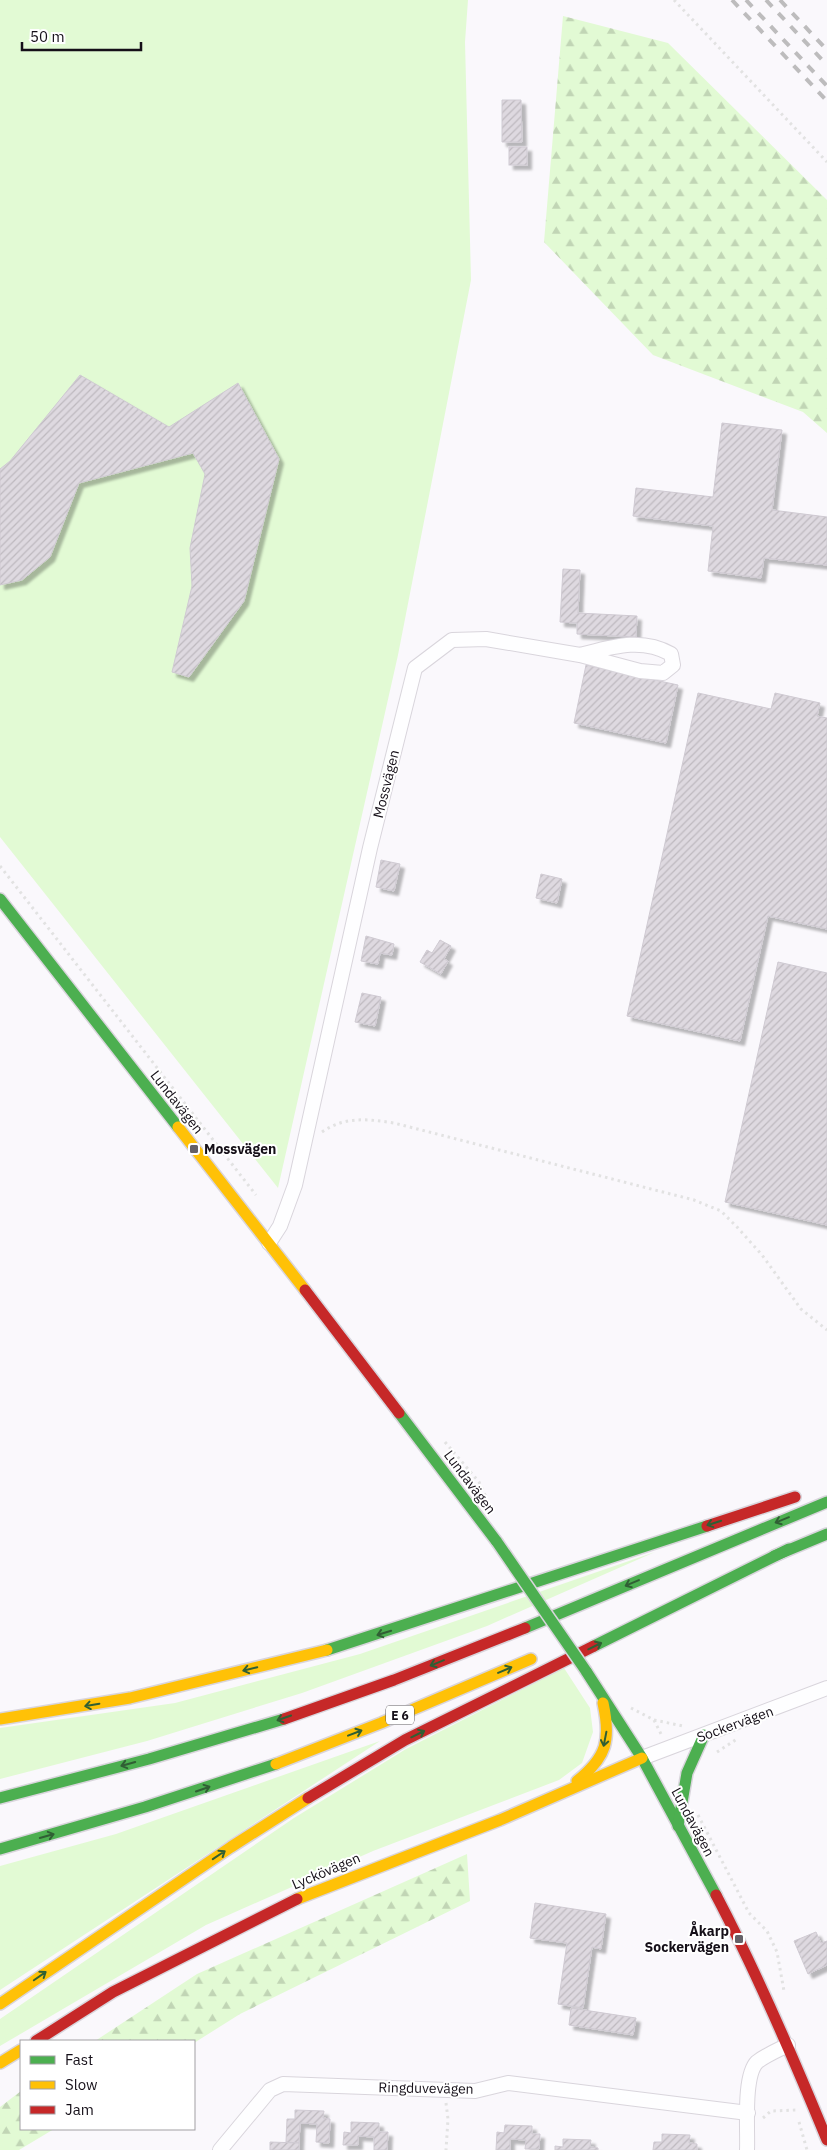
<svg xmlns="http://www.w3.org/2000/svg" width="827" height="2150" font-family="'IBM Plex Sans',sans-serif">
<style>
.green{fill:#e2fad4}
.forest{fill:url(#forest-firs)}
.building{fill:url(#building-hatch);stroke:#cfcad2;filter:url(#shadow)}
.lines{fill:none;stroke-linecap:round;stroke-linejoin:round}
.street-casing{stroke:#d9d5dc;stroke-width:16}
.fast-casing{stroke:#d9d5dc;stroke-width:14}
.slow-casing{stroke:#d9d5dc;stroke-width:14}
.jam-casing{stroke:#d9d5dc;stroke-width:14}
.path{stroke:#e2e2e2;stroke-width:3;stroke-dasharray:2.5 4;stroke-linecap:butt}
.street{stroke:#fefeff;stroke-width:14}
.fast{stroke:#4caf50;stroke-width:11}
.slow{stroke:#ffc107;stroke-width:11}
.jam{stroke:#c62828;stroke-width:11}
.rail{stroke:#bdbcbd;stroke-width:4;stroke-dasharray:9 9;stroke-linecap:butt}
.fast-bridge-casing{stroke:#d9d5dc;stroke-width:14;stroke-linecap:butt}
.fast-bridge{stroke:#4caf50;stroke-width:11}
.oneway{stroke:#305f34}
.poi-dot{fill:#656168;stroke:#fff;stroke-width:2}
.labels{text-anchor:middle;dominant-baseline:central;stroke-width:4;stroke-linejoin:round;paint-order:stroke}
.shield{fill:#fff;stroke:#5b575d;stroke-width:1}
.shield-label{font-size:12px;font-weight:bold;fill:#150f18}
.street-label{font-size:14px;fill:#150f18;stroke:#fff}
.poi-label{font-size:14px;font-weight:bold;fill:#150f18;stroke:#fff;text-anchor:start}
</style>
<defs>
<pattern id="forest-firs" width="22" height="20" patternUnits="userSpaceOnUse" patternTransform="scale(1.25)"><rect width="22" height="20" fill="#e2fad4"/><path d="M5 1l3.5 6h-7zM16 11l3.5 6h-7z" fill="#c1d5b5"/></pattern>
<pattern id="building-hatch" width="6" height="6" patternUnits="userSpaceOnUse" patternTransform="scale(1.25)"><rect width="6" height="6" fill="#ded9e0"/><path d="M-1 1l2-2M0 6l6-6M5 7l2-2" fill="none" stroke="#beb9bf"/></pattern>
<filter id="shadow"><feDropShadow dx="4.5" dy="4.5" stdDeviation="1" flood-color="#0004"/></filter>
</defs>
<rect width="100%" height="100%" fill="#faf8fc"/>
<g class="green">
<polygon points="0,0 468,0 465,42 471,280 398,655 278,1188 0,837"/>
<polygon points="655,1552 487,1626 302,1693 147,1741 0,1779 0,1728 175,1703 360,1654"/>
<polygon points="564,1668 590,1708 593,1732 582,1763 559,1780 373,1851 206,1925 0,2046 0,2019 294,1818 406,1749"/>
<polygon points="380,1741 0,1990 0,1866 116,1834"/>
</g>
<g class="forest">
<polygon points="563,16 668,43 827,200 827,433 803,412 653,355 544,242"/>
<polygon points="467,1854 470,1901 240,2014 194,2043 95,2041 197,1974"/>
<polygon points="21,2091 21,2129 54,2129 19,2150 0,2150 0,2107"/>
</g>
<g class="building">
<polygon points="502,100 521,100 522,142 502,142"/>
<rect x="509" y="147" width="18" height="18"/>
<polygon points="80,375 169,427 238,383 279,459 244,601 189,677 172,672 192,586 190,548 205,474 193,453 79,483 50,557 22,580 0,585 0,469 10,461"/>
<polygon points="722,423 782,430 772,510 827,517 827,565 764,558 761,578 708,571 713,526 633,516 636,488 713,497"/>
<polygon points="563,569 580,570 578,613 637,616 636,637 577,634 577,623 560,622"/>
<polygon points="586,665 678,685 666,743 574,723"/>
<polygon points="698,693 771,709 775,693 820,703 817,716 827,718 827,929 768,916 740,1041 627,1016"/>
<polygon points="381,860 400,864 394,891 376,887"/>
<polygon points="541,874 562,879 557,903 536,898"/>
<polygon points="366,936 394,944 392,955 380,953 378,964 361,961"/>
<polygon points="440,940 451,946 444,959 448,961 441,974 420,962 427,950 432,953"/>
<polygon points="778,962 827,973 827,1225 725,1202"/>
<polygon points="362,993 381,997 375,1026 355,1022"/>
<polygon points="535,1903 606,1914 601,1949 592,1947 583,2008 558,2004 567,1943 530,1938"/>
<polygon points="816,1932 821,1943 827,1941 827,1965 808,1974 794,1941"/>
<polygon points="571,2008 636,2018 633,2035 569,2025"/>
<polygon points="295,2110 324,2111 323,2118 330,2119 329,2143 316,2142 317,2124 300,2123 299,2143 286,2142 287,2119 295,2119"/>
<polygon points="351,2122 379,2123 379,2132 388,2132 387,2150 374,2150 374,2137 358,2136 358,2145 343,2145 344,2132 351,2133"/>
<polygon points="505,2125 532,2126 532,2134 540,2134 539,2149 525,2149 526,2140 510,2139 510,2150 496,2150 497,2132 504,2133"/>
<polygon points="662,2134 690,2135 689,2143 697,2144 697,2150 653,2150 654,2142 662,2142"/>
<polygon points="563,2139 591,2140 590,2147 598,2148 598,2150 555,2150 555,2146 563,2147"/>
<polygon points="270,2142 299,2143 299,2150 270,2150"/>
</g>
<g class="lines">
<defs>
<g id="street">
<path d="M269,1243L280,1226L295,1185L370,848L415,668L452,640L486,639L580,655L640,671L663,673L673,665L671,654C641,637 612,647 580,655"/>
<polyline points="642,1758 827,1688"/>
<polyline points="220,2150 270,2090 283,2084 475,2091 508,2083 748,2113"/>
<path d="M747,2150C748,2130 743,2076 757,2062C766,2055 778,2050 788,2045"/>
</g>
<g id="fast">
<polyline points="0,899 178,1127"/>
<polyline points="399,1413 497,1542"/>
<polyline points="774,1556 827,1534"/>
<polyline points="525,1628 827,1502"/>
<polyline points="594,1646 789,1549"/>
<polyline points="327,1650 707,1526"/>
<polyline points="586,1671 642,1758 716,1895"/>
<polyline points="0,1798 149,1759 284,1719"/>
<polyline points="678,1826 687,1773 704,1735"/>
<polyline points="0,1849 145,1807 276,1764"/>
</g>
<g id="slow">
<polyline points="178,1127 305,1290"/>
<polyline points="0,1719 130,1698 327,1650"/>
<polyline points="276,1764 381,1723 531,1659"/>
<path d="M577,1781C607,1757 611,1740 603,1703"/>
<polyline points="297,1899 500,1820 642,1758"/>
<polyline points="0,2004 231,1847 308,1798"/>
<polyline points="0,2063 21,2050"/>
</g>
<g id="jam">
<polyline points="305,1290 399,1413"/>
<polyline points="707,1526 795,1497"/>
<polyline points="284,1719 394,1680 525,1628"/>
<polyline points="308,1798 405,1740 594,1646"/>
<path d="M716,1895C758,1975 793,2057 827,2140"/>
<polyline points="36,2041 113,1992 297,1899"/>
</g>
</defs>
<use href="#street" class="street-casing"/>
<use href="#fast" class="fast-casing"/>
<use href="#slow" class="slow-casing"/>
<use href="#jam" class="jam-casing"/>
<g class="path">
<polyline points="674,0 827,162"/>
<polyline points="0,866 256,1195"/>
<path d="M322,1132C345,1116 368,1119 394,1123L694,1200L721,1211L737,1227L762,1255L801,1309L827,1330"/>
<polyline points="445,1442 479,1482 486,1497"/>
<polyline points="631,1708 654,1720 662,1736"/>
<polyline points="654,1720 683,1726"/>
<polyline points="717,1752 737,1739"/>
<polyline points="698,1815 749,1913 767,1931 777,1952 784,1991"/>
<polyline points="446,2103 448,2119 446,2150"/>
<polyline points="763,2118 771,2111 796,2110"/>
<polyline points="799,2122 807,2150"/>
</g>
<use href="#street" class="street"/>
<use href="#fast" class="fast"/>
<use href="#slow" class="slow"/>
<use href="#jam" class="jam"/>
<g class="rail">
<polyline points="732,0 827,101"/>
<polyline points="746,0 827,86"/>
<polyline points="766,0 827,65"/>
<polyline points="780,0 827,50"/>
</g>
<defs>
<polyline id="fast-bridge" points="497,1542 586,1671"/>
</defs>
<use href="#fast-bridge" class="fast-bridge-casing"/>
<use href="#fast-bridge" class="fast-bridge"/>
</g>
<defs><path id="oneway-shaft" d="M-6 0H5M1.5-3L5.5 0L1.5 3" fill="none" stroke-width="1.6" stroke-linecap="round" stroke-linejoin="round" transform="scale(1.25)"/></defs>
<g class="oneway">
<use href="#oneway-shaft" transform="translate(782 1520) rotate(158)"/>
<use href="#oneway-shaft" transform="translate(714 1523) rotate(162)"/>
<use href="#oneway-shaft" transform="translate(632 1583) rotate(157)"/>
<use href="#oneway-shaft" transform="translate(384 1633) rotate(163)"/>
<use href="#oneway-shaft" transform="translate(595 1646) rotate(-26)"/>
<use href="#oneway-shaft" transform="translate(437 1663) rotate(158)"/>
<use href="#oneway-shaft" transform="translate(250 1669) rotate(166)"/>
<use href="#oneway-shaft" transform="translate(505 1670) rotate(-23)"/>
<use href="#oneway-shaft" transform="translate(92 1705) rotate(170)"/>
<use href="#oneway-shaft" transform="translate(284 1718) rotate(161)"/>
<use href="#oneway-shaft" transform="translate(355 1733) rotate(-21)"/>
<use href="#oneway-shaft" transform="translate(418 1734) rotate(-26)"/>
<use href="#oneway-shaft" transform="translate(605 1739) rotate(101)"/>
<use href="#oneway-shaft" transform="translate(128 1764) rotate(164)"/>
<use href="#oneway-shaft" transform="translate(203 1789) rotate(-19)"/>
<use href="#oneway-shaft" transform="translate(47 1836) rotate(-16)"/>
<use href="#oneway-shaft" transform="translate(219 1855) rotate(-34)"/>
<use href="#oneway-shaft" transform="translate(40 1976) rotate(-35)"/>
</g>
<g class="poi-dot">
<rect x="189" y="1144" width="10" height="10" rx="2.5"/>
<rect x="734" y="1934" width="10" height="10" rx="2.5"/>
</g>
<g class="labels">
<rect class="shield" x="386" y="1705.5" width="28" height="19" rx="4"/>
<g class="shield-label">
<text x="400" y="1715">E 6</text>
</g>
<g class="street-label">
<text transform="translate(386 784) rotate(-76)">Mossvägen</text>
<text transform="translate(177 1102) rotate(52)">Lundavägen</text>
<text transform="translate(470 1482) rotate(53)">Lundavägen</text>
<text transform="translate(735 1724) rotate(-20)">Sockervägen</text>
<text transform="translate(693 1822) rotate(62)">Lundavägen</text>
<text transform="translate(326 1871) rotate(-23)">Lyckövägen</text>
<text transform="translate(426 2088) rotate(1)">Ringduvevägen</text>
</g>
<g class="poi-label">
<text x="204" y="1149">Mossvägen</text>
<text x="729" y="1931" text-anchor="end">Åkarp<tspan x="729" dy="16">Sockervägen</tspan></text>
</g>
</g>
<rect x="20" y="2040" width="175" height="90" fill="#ffffff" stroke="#a19fa3"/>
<rect x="30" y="2056" width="25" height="8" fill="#4caf50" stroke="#a19fa3"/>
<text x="65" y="2065" font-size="15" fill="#150f18">Fast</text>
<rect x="30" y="2081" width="25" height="8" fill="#ffc107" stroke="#a19fa3"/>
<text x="65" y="2090" font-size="15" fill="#150f18">Slow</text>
<rect x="30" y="2106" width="25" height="8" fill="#c62828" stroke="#a19fa3"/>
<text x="65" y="2115" font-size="15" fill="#150f18">Jam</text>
<path d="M22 42v8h119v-8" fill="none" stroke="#150f18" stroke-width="2.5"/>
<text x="30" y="42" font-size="15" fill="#150f18" stroke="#ffffff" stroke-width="4" paint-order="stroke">50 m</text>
</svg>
